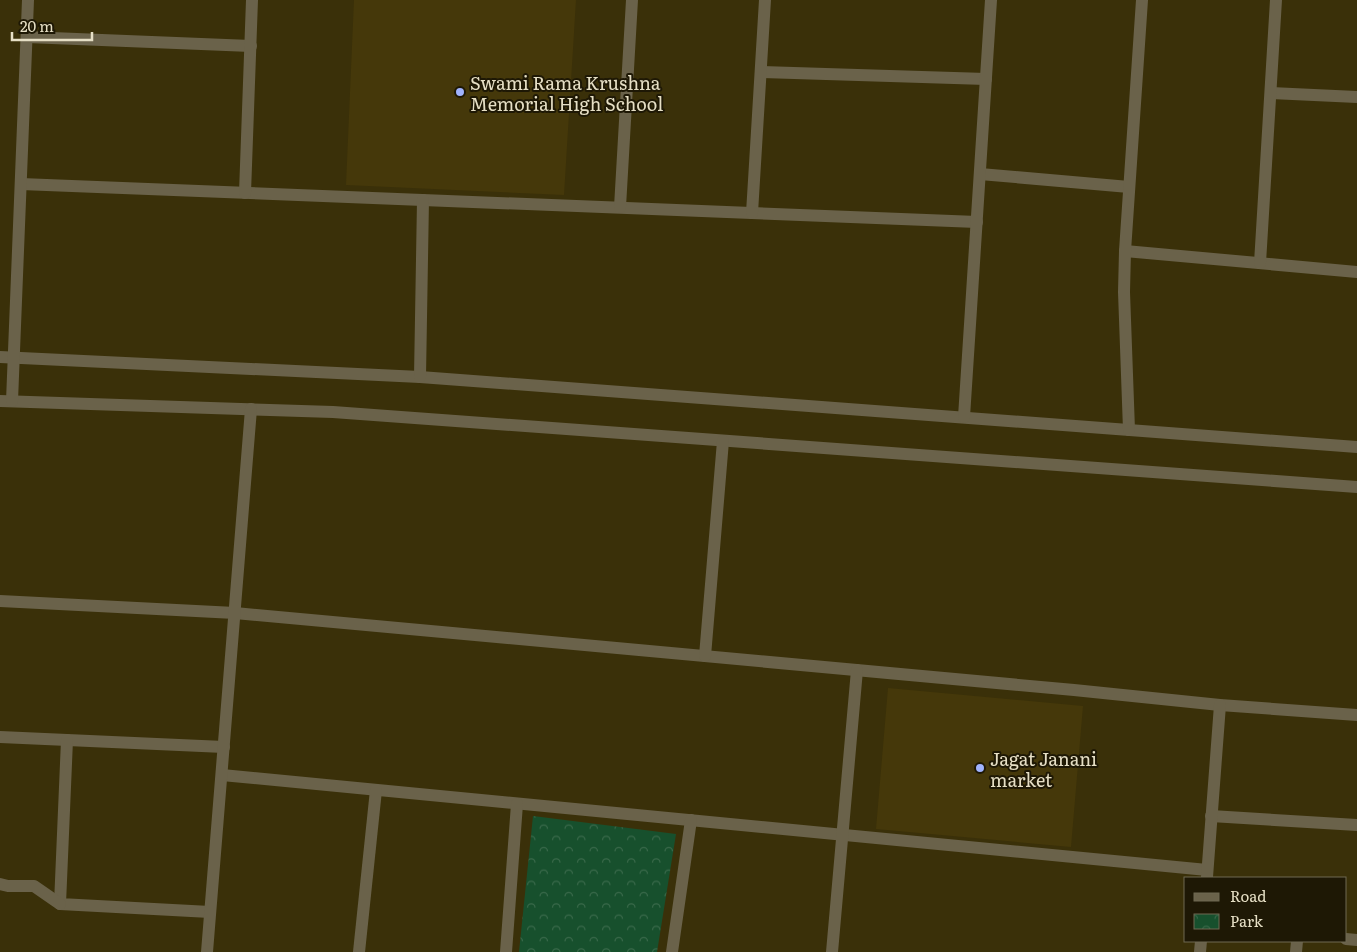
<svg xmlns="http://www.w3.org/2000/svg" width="1357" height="952" font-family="Literata,serif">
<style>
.built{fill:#45380a}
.park{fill:url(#park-crowns)}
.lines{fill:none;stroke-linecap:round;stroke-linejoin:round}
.minor{stroke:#6a624a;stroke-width:12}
.poi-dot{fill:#a0b3fd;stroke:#1e1805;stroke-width:2}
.labels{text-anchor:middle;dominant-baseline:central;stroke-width:4;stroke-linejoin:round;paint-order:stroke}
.poi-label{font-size:18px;fill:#e6dfc5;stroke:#1e1805;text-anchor:start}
</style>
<defs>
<pattern id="park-crowns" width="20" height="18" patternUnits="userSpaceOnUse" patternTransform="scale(1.25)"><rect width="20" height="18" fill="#17502d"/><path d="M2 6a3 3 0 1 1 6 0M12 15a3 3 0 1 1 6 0" fill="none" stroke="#39694a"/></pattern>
</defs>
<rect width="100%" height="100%" fill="#3a3009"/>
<g class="built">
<polygon points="354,0 576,0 564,195 346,185"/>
<polygon points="888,688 1083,706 1071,847 876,829"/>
</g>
<polygon class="park" points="533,816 676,834 657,952 519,952"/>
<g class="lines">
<g class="minor">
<polyline points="27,37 251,46"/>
<polyline points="761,72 986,79"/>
<polyline points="1271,93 1357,97"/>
<polyline points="980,174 1129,187"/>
<polyline points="21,184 977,222"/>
<polyline points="245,193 252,0"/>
<polyline points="620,207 632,0"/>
<polyline points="752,213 765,0"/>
<polyline points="1125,251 1357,272"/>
<polyline points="1260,263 1276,0"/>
<polyline points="0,357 420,377 1357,447"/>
<polyline points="420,377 423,200"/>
<polyline points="0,401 333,412 1357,487"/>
<polyline points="12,401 28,0"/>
<polyline points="964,417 991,0"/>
<polyline points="1129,430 1124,292 1125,251 1142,0"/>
<polyline points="0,601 235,613 1074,690 1220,705 1357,715"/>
<polyline points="705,656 723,441"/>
<polyline points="0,737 224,747"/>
<polyline points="67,740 60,904 210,912"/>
<polyline points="222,775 1207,870"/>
<polyline points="1211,816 1357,825"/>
<polyline points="1207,877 1220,705"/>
<polyline points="0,884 8,886 34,886 60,904"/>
<polyline points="1346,939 1357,940"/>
<polyline points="207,952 251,409"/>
<polyline points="359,952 376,790"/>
<polyline points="506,952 517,804"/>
<polyline points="672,952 691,820"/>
<polyline points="832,952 857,670"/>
<polyline points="1200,952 1201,941"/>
<polyline points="1296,952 1297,941"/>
</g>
</g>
<g class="poi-dot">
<circle cx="460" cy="92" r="5"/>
<circle cx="980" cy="768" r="5"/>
</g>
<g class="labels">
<g class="poi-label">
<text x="470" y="82">Swami Rama Krushna<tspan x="470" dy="21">Memorial High School</tspan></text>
<text x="990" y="758">Jagat Janani<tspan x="990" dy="21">market</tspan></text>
</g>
</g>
<rect x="1184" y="877" width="162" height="65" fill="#1e1805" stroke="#6e6852"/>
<rect x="1194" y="893" width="25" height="8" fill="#6a624a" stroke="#6e6852"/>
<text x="1230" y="902" font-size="15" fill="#e6dfc5">Road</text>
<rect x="1194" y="914" width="25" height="15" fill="url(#park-crowns)" stroke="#6e6852"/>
<text x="1230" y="927" font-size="15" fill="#e6dfc5">Park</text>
<path d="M12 32v8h80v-8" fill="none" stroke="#e6dfc5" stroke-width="2.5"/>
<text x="20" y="32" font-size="15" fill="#e6dfc5" stroke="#1e1805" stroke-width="4" paint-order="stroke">20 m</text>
</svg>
